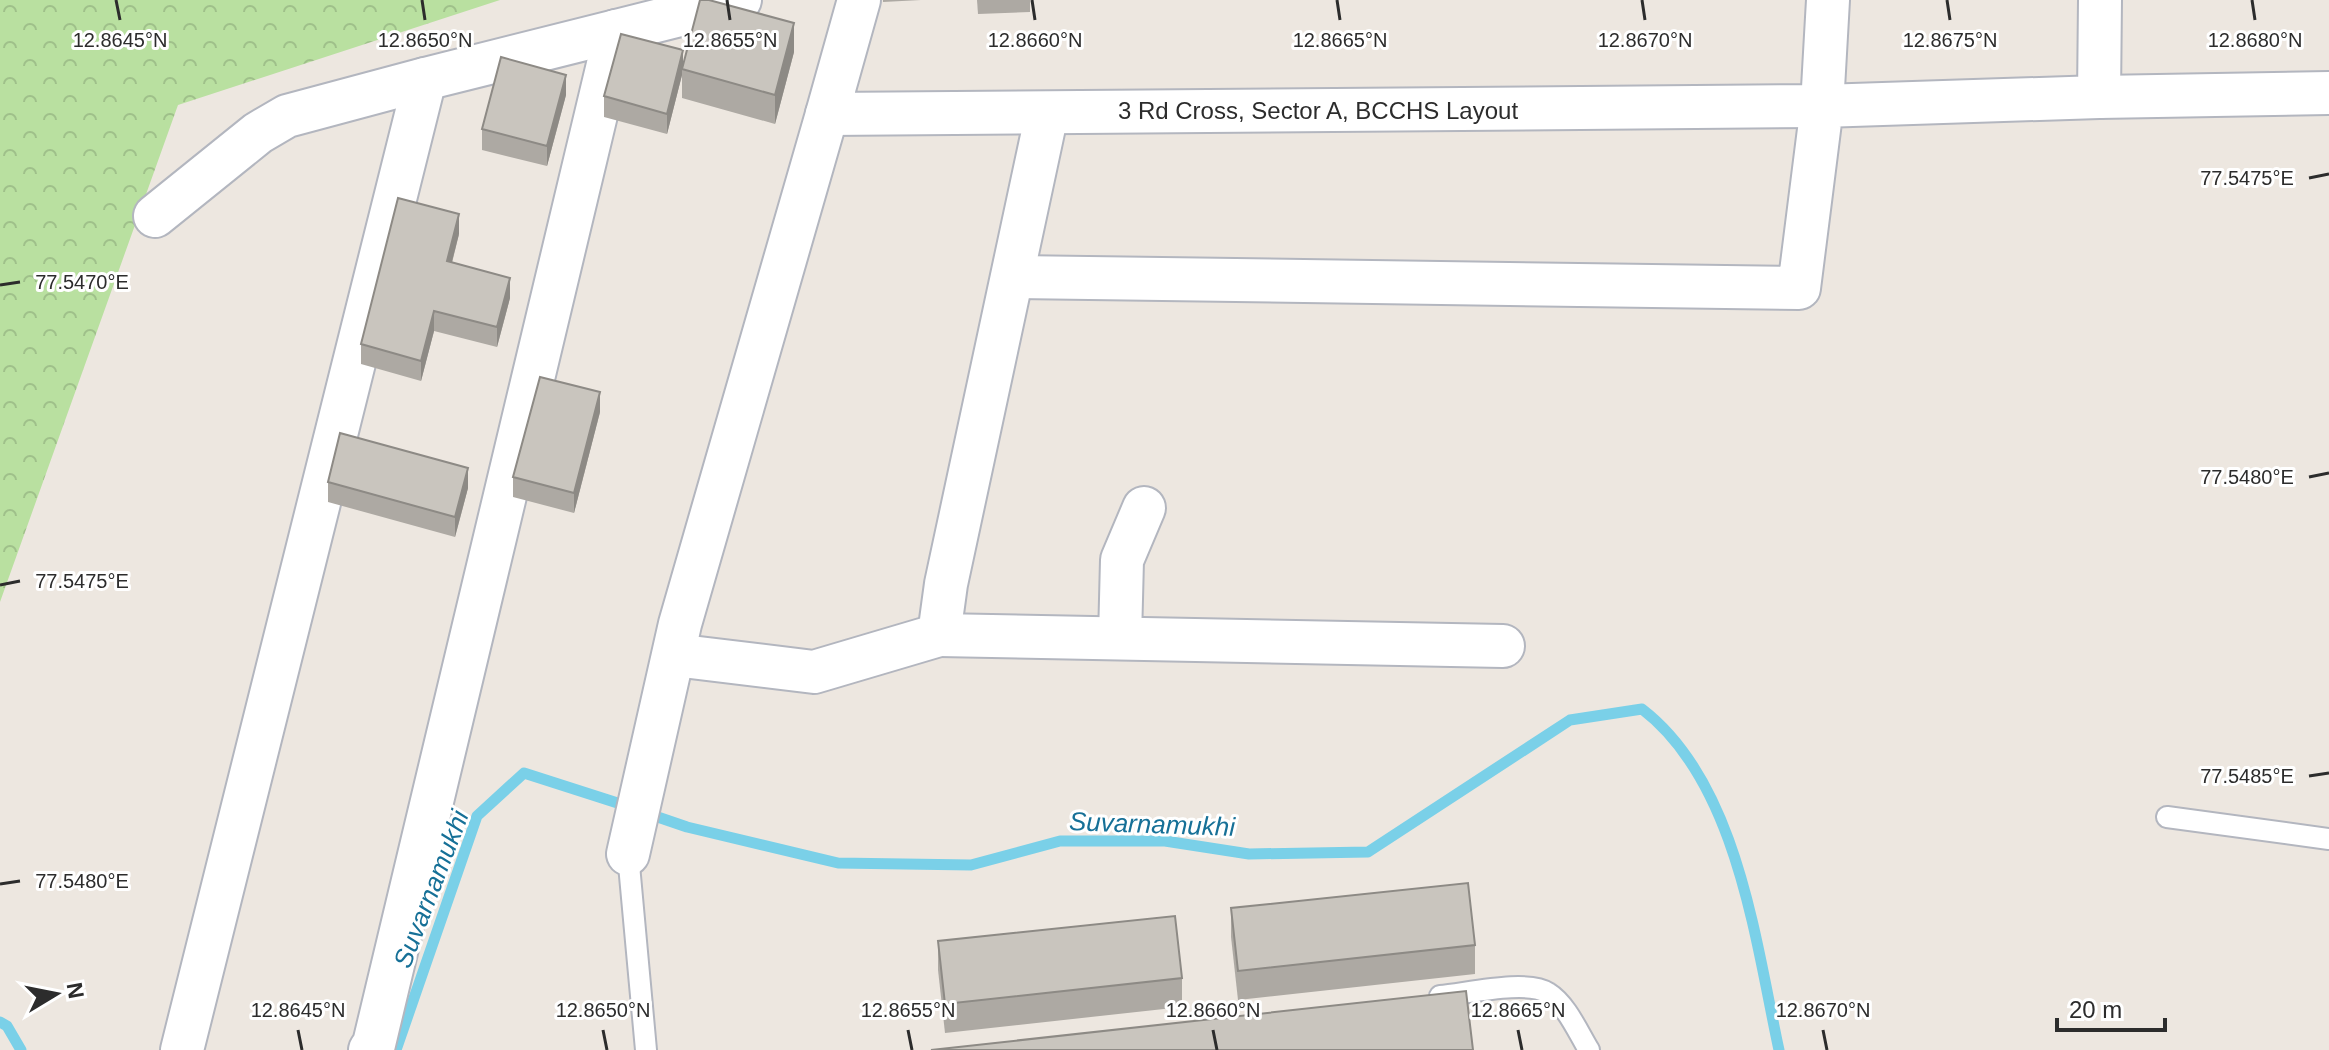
<svg xmlns="http://www.w3.org/2000/svg" width="2329" height="1050" font-family="Arial,sans-serif">
<style>
.forest{fill:url(#forest-crowns)}
.lines{fill:none;stroke-linecap:round;stroke-linejoin:round}
.stream{stroke:#7ad0e8;stroke-width:11}
.lane-casing{stroke:#b3b6bf;stroke-width:24}
.street-casing{stroke:#b3b6bf;stroke-width:46}
.lane{stroke:#fff;stroke-width:20}
.street{stroke:#fff;stroke-width:42}
.wall{fill:#ada9a3}
.shaded-wall{fill:#8d8a85}
.building{fill:#c9c5be;stroke:#8d8a85;stroke-width:2}
.ticks{fill:none;stroke:#2c2c2c;stroke-width:3}
.labels{text-anchor:middle;dominant-baseline:central;stroke-width:6;stroke-linejoin:round;paint-order:stroke}
.street-label{font-size:24px;fill:#2c2c2c;stroke:#fff}
.water-label{font-size:26px;font-style:italic;fill:#167097;stroke:#fff}
.ticks-label{font-size:20px;text-anchor:middle;fill:#2c2c2c;stroke:#fff;stroke-width:6;stroke-linejoin:round;paint-order:stroke}
</style>
<defs>
<pattern id="forest-crowns" width="20" height="18" patternUnits="userSpaceOnUse" patternTransform="scale(2)"><rect width="20" height="18" fill="#b9e0a0"/><path d="M2 6a3 3 0 1 1 6 0M12 15a3 3 0 1 1 6 0" fill="none" stroke="#9fc08a"/></pattern>
</defs>
<rect width="100%" height="100%" fill="#ede7e0"/>
<polygon class="forest" points="0,0 500,0 178,105 0,602"/>
<g class="lines">
<g class="stream">
<path d="M646,813L687,827L838,863L971,865L1060,841H1165L1249,854L1368,852L1570,720L1642,709C1737,782 1755,939 1779,1050"/>
<polyline points="0,1022 7,1026 21,1050"/>
<polyline points="396,1050 477,816 524,773 630,807"/>
</g>
<defs>
<g id="lane">
<polyline points="2167,817 2329,839"/>
<polyline points="628,854 646,1050"/>
<path d="M1440,996C1465,994 1527,979 1548,993C1566,1004 1578,1032 1589,1050"/>
</g>
<g id="street">
<polyline points="859,0 827,114 1822,106 1828,0"/>
<polyline points="2099,97 2329,93"/>
<polyline points="155,216 258,133 287,116 425,79"/>
<polyline points="1015,277 1799,288 1822,106 2099,97 2100,0"/>
<polyline points="939,635 1503,646"/>
<polyline points="1120,638 1122,560 1144,508"/>
<polyline points="674,655 814,672 939,635 946,584 1047,113"/>
<polyline points="628,854 680,624 827,114"/>
<polyline points="182,1050 425,79 740,0"/>
<polyline points="370,1050 374,1044 616,31"/>
</g>
</defs>
<use href="#lane" class="lane-casing"/>
<use href="#street" class="street-casing"/>
<use href="#lane" class="lane"/>
<use href="#street" class="street"/>
</g>
<g class="wall">
<polygon points="883,0 921,0 883,2"/>
<polygon points="977,0 1030,0 1030,12 978,14"/>
<polygon points="794,52 775,124 682,98 682,75 667,134 604,117 604,96 683,65"/>
<polygon points="566,95 547,166 482,150 482,129"/>
<polygon points="459,234 452,263 510,298 497,347 434,331 421,381 361,364 361,344"/>
<polygon points="600,412 574,513 513,497 513,477"/>
<polygon points="328,482 468,488 455,537 328,502"/>
<polygon points="1231,908 1475,945 1475,974 1238,1000 1231,937"/>
<polygon points="938,941 1182,978 1182,1007 945,1033 938,970"/>
</g>
<g class="shaded-wall">
<polygon points="794,23 794,52 775,124 775,95"/>
<polygon points="683,50 683,70 682,69 682,75 667,134 667,114"/>
<polygon points="566,75 566,95 547,166 547,146"/>
<polygon points="459,214 459,234 447,281 447,261"/>
<polygon points="510,278 510,298 497,347 497,327"/>
<polygon points="434,311 434,331 421,381 421,361"/>
<polygon points="600,392 600,412 574,513 574,493"/>
<polygon points="468,468 468,488 455,537 455,517"/>
</g>
<g class="building">
<polygon points="700,0 709,0 794,23 775,95 682,69"/>
<polygon points="621,34 683,50 667,114 604,96"/>
<polygon points="501,57 566,75 547,146 482,129"/>
<polygon points="398,198 459,214 447,261 510,278 497,327 434,311 421,361 361,344"/>
<polygon points="540,377 600,392 574,493 513,477"/>
<polygon points="340,433 468,468 455,517 328,482"/>
<polygon points="1468,883 1475,945 1238,971 1231,908"/>
<polygon points="1175,916 1182,978 945,1004 938,941"/>
<polygon points="1466,991 1473,1050 931,1050"/>
</g>
<path class="ticks" d="M116,0L120,20M422,0L425,20M727,0L730,20M1032,0L1035,20M1337,0L1340,20M1642,0L1645,20M1947,0L1950,20M2252,0L2255,20M2309,178L2329,174M0,285L20,282M2309,477L2329,473M0,585L20,581M2309,776L2329,773M0,884L20,881M298,1030L302,1050M603,1030L607,1050M908,1030L912,1050M1213,1030L1217,1050M1518,1030L1522,1050M1823,1030L1827,1050"/>
<g class="labels">
<g class="street-label">
<text x="1318" y="110">3 Rd Cross, Sector A, BCCHS Layout</text>
</g>
<g class="water-label">
<text transform="translate(1152 824) rotate(2)">Suvarnamukhi</text>
<text transform="translate(431 889) rotate(-69)">Suvarnamukhi</text>
</g>
</g>
<g class="ticks-label">
<text x="120" y="47">12.8645°N</text>
<text x="425" y="47">12.8650°N</text>
<text x="730" y="47">12.8655°N</text>
<text x="1035" y="47">12.8660°N</text>
<text x="1340" y="47">12.8665°N</text>
<text x="1645" y="47">12.8670°N</text>
<text x="1950" y="47">12.8675°N</text>
<text x="2255" y="47">12.8680°N</text>
<text x="2247" y="185">77.5475°E</text>
<text x="82" y="289">77.5470°E</text>
<text x="2247" y="484">77.5480°E</text>
<text x="82" y="588">77.5475°E</text>
<text x="2247" y="783">77.5485°E</text>
<text x="82" y="888">77.5480°E</text>
<text x="298" y="1017">12.8645°N</text>
<text x="603" y="1017">12.8650°N</text>
<text x="908" y="1017">12.8655°N</text>
<text x="1213" y="1017">12.8660°N</text>
<text x="1518" y="1017">12.8665°N</text>
<text x="1823" y="1017">12.8670°N</text>
</g>
<g transform="translate(56 994) rotate(80)" stroke="#ffffff" stroke-width="6" paint-order="stroke">
<path d="M0-6L14 30L0 20L-14 30Z" fill="#2c2c2c"/>
<text y="-12" font-size="22" font-weight="bold" text-anchor="middle" fill="#2c2c2c">N</text>
</g>
<path d="M2057 1018v12h108v-12" fill="none" stroke="#2c2c2c" stroke-width="4"/>
<text x="2069" y="1018" font-size="24" fill="#2c2c2c" stroke="#ffffff" stroke-width="6" paint-order="stroke">20 m</text>
</svg>
